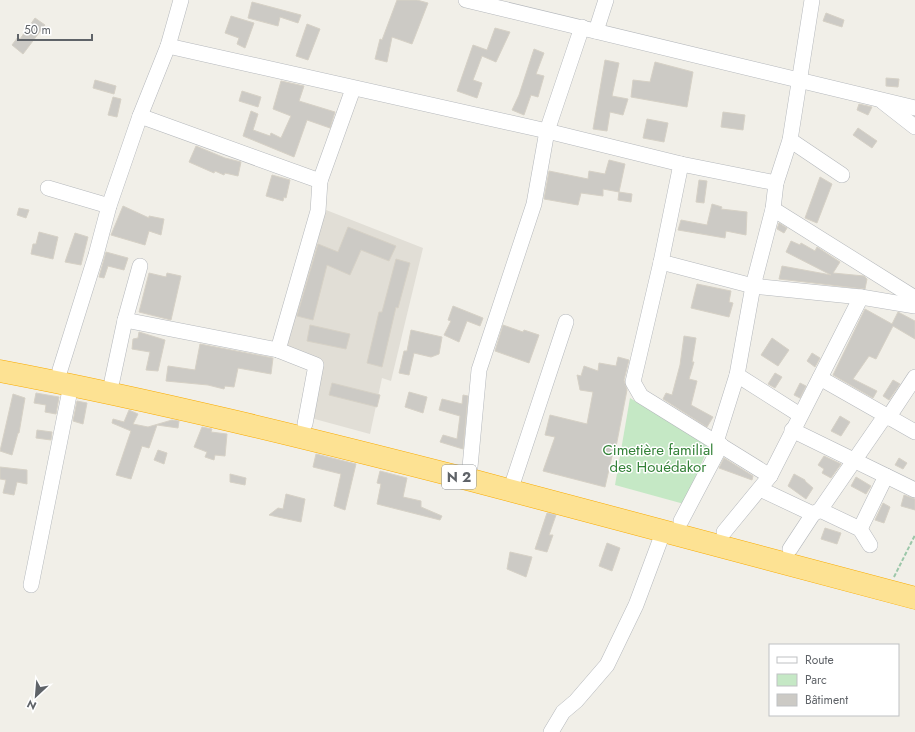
<svg xmlns="http://www.w3.org/2000/svg" width="915" height="732" font-family="Jost,sans-serif">
<style>
.education{fill:#e1ded6}
.green{fill:#c5e8c5}
.building{fill:#cccac5;stroke:#d6d1c6}
.lines{fill:none;stroke-linecap:round;stroke-linejoin:round}
.minor-casing{stroke:#b5b8bc;stroke-width:16}
.highway-casing{stroke:#f9ab00;stroke-width:23}
.path{stroke:#9cc7a9;stroke-width:2;stroke-dasharray:4 2;stroke-linecap:butt}
.minor{stroke:#fff;stroke-width:15}
.highway{stroke:#fde293;stroke-width:22}
.labels{text-anchor:middle;dominant-baseline:central;stroke-width:3;stroke-linejoin:round;paint-order:stroke}
.shield{fill:#fff;stroke:#8f9295;stroke-width:1}
.shield-label{font-size:14px;font-weight:bold;fill:#5f6368}
.park-label{font-size:15px;fill:#348238;stroke:#fff}
</style>
<rect width="100%" height="100%" fill="#f1efe8"/>
<polygon class="education" points="321,208 423,248 391,381 382,378 370,434 311,418 317,362 282,346"/>
<polygon class="green" points="630,398 709,446 684,504 615,485"/>
<g class="building">
<polygon points="397,0 417,0 428,3 412,44 392,37 387,62 375,59 380,39 382,40"/>
<polygon points="252,2 301,15 298,23 280,17 278,26 248,18"/>
<polygon points="826,13 844,20 842,27 823,21"/>
<polygon points="231,16 254,23 245,48 237,44 239,38 225,33"/>
<polygon points="35,18 45,25 23,54 12,45 18,37 20,39"/>
<polygon points="307,24 320,29 308,60 296,56"/>
<polygon points="495,28 510,32 496,62 482,56 473,80 482,83 477,98 457,91 473,45 487,50"/>
<polygon points="534,49 544,53 536,74 544,76 538,97 531,95 524,115 512,110 519,95"/>
<polygon points="605,60 619,63 612,96 628,99 623,115 610,112 607,131 593,129"/>
<polygon points="655,62 693,72 687,107 631,97 633,80 650,82"/>
<polygon points="886,78 899,79 898,87 886,86"/>
<polygon points="95,80 116,86 114,94 93,88"/>
<polygon points="281,81 304,86 299,101 335,112 330,128 307,120 294,157 243,136 251,111 258,114 253,130 270,136 271,133 281,138 291,116 273,109"/>
<polygon points="242,91 261,97 258,107 239,101"/>
<polygon points="113,97 121,99 117,117 108,115"/>
<polygon points="859,104 872,107 868,115 857,110"/>
<polygon points="723,112 745,115 743,130 721,127"/>
<polygon points="647,119 668,123 664,142 643,138"/>
<polygon points="858,128 877,141 872,148 853,135"/>
<polygon points="196,146 225,158 241,162 238,176 225,173 224,175 215,171 214,173 189,162"/>
<polygon points="609,160 625,164 619,192 603,189 603,196 581,193 578,205 544,199 549,171 588,179 589,171 605,174"/>
<polygon points="272,175 290,180 286,198 284,197 283,201 266,196"/>
<polygon points="820,177 832,184 817,223 805,218"/>
<polygon points="699,180 707,181 704,203 696,202"/>
<polygon points="619,192 632,194 631,202 618,200"/>
<polygon points="712,204 722,207 721,209 747,212 746,235 726,231 725,238 678,230 681,220 707,225"/>
<polygon points="123,206 149,218 149,216 164,219 161,235 149,231 145,245 111,235"/>
<polygon points="19,208 29,210 26,218 17,215"/>
<polygon points="779,223 787,228 784,233 777,229"/>
<polygon points="348,227 396,246 389,261 361,250 350,275 327,265 313,320 297,316 318,244 338,252"/>
<polygon points="39,232 58,237 53,259 31,254 33,244 36,244"/>
<polygon points="75,233 88,237 81,265 65,262"/>
<polygon points="791,241 800,245 801,243 815,251 817,247 840,262 833,273 864,276 867,279 865,289 779,279 782,266 831,275 786,252"/>
<polygon points="106,252 128,258 124,270 108,266 104,278 99,277"/>
<polygon points="396,259 410,263 398,308 396,307 382,367 367,363 379,312 382,312"/>
<polygon points="149,273 166,277 167,273 181,276 171,320 139,312"/>
<polygon points="697,284 731,291 729,302 733,303 729,317 691,308"/>
<polygon points="453,306 483,318 480,326 467,321 459,342 444,335 451,321 448,320"/>
<polygon points="865,309 892,324 898,312 915,321 915,339 893,326 876,359 869,356 853,379 877,391 873,398 833,375"/>
<polygon points="310,325 350,334 346,349 307,341"/>
<polygon points="503,325 523,332 524,330 539,335 529,363 495,351"/>
<polygon points="411,330 442,337 439,354 431,357 414,353 409,375 399,373 404,351 407,351"/>
<polygon points="139,332 165,340 158,371 146,370 150,352 132,349 133,339 138,338"/>
<polygon points="684,336 696,338 692,362 694,362 689,379 697,381 691,405 713,417 707,427 663,399 666,393 672,395 680,365"/>
<polygon points="772,338 789,350 778,366 761,355"/>
<polygon points="200,344 273,358 271,374 238,368 234,387 225,386 224,389 208,385 166,381 168,366 195,370"/>
<polygon points="812,353 820,358 815,367 807,361"/>
<polygon points="618,357 629,360 624,380 627,390 615,452 613,452 605,487 543,471 555,437 545,435 550,415 587,424 593,392 580,390 577,375 581,376 584,366 598,371 599,363 616,366"/>
<polygon points="775,373 782,377 775,388 768,384"/>
<polygon points="893,380 900,384 889,400 883,396"/>
<polygon points="332,383 380,395 377,407 329,395"/>
<polygon points="800,383 806,386 800,398 794,395"/>
<polygon points="409,392 427,397 423,413 405,407"/>
<polygon points="36,393 59,397 56,414 45,412 46,405 34,403"/>
<polygon points="13,394 25,398 19,433 18,433 12,455 0,451"/>
<polygon points="463,395 468,396 463,449 440,442 443,435 457,439 460,416 439,410 442,399 462,404"/>
<polygon points="77,401 87,403 83,424 73,421"/>
<polygon points="129,410 138,414 133,424 148,427 172,420 179,421 178,428 157,425 149,448 142,446 131,479 116,475 131,431 112,423 113,419 124,422"/>
<polygon points="840,416 850,422 841,436 831,431"/>
<polygon points="202,427 212,429 211,432 227,434 225,456 215,455 214,460 205,457 207,452 194,447"/>
<polygon points="37,430 52,432 51,440 36,438"/>
<polygon points="158,450 167,453 164,464 154,460"/>
<polygon points="316,454 356,464 345,510 334,506 341,474 313,467"/>
<polygon points="824,456 841,464 831,478 822,473 824,469 818,465"/>
<polygon points="724,458 753,476 752,480 719,468"/>
<polygon points="899,458 907,463 903,469 895,465"/>
<polygon points="0,467 27,470 27,484 17,482 14,495 3,493 6,480 0,479"/>
<polygon points="380,471 407,478 403,497 421,501 421,507 442,516 440,520 377,504 381,484 377,483"/>
<polygon points="230,474 246,478 245,485 230,482"/>
<polygon points="794,474 805,480 805,481 813,488 806,499 788,486"/>
<polygon points="856,477 871,486 866,494 851,486"/>
<polygon points="286,494 305,499 301,522 269,515 278,508 283,509"/>
<polygon points="904,495 915,499 915,510 901,506"/>
<polygon points="883,503 890,507 884,523 875,520"/>
<polygon points="547,513 556,515 549,535 553,535 547,552 535,549"/>
<polygon points="825,528 841,533 837,544 821,539"/>
<polygon points="607,543 620,548 612,571 599,566"/>
<polygon points="510,552 532,557 526,577 507,569"/>
</g>
<g class="lines">
<defs>
<g id="minor">
<polyline points="466,0 915,108"/>
<polyline points="596,31 606,0"/>
<polyline points="168,46 547,131 681,164 776,183"/>
<polyline points="883,102 915,127"/>
<polyline points="140,116 320,181"/>
<polyline points="790,140 842,175"/>
<polyline points="681,164 661,262 633,382 641,396 770,476"/>
<polyline points="48,188 109,206"/>
<polyline points="773,209 915,298"/>
<polyline points="661,262 753,286 861,297 915,306"/>
<polyline points="125,320 278,350 316,365 305,424"/>
<polyline points="278,350 318,211 320,181 353,89"/>
<polyline points="60,370 96,255 109,206 140,116 168,46 181,0"/>
<polyline points="737,375 800,415"/>
<polyline points="820,378 915,432"/>
<polyline points="112,381 125,320 140,266"/>
<polyline points="888,418 915,377"/>
<polyline points="792,430 915,490"/>
<polyline points="716,442 737,375 753,286 773,209 776,183 790,140 812,0"/>
<polyline points="470,467 479,370 534,204 547,131 582,27"/>
<polyline points="514,479 566,322"/>
<polyline points="760,489 813,514"/>
<polyline points="820,510 860,529 870,545"/>
<polyline points="681,521 721,445"/>
<polyline points="860,529 886,476"/>
<polyline points="724,532 770,476 861,297"/>
<polyline points="790,549 813,514 820,510 885,416"/>
<polyline points="31,585 71,385"/>
<polyline points="551,732 563,712 576,701 607,665 636,605 664,530"/>
</g>
<path id="highway" d="M0,371C158,401 315,440 471,480C619,519 767,558 915,598"/>
</defs>
<use href="#minor" class="minor-casing"/>
<use href="#highway" class="highway-casing"/>
<polyline class="path" points="894,577 915,535"/>
<use href="#minor" class="minor"/>
<use href="#highway" class="highway"/>
</g>
<g class="labels">
<rect class="shield" x="442" y="465" width="34" height="24" rx="3"/>
<g class="shield-label">
<text x="459" y="477">N 2</text>
</g>
<g class="park-label">
<text x="658" y="450">Cimetière familial<tspan x="658" dy="17">des Houédakor</tspan></text>
</g>
</g>
<rect x="769" y="644" width="130" height="72" fill="#ffffff" stroke="#bfc1c3"/>
<rect x="777" y="657" width="20" height="6" fill="#ffffff" stroke="#bfc1c3"/>
<text x="805" y="664" font-size="12" fill="#5f6368">Route</text>
<rect x="777" y="674" width="20" height="12" fill="#c5e8c5" stroke="#bfc1c3"/>
<text x="805" y="684" font-size="12" fill="#5f6368">Parc</text>
<rect x="777" y="694" width="20" height="12" fill="#cccac5" stroke="#bfc1c3"/>
<text x="805" y="704" font-size="12" fill="#5f6368">Bâtiment</text>
<g transform="translate(36 696) rotate(206)" stroke="#ffffff" stroke-width="3" paint-order="stroke">
<path d="M0-3L7 15L0 10L-7 15Z" fill="#5f6368"/>
<text y="-6" font-size="11" font-weight="bold" text-anchor="middle" fill="#5f6368">N</text>
</g>
<path d="M18 34v6h74v-6" fill="none" stroke="#5f6368" stroke-width="2"/>
<text x="24" y="34" font-size="12" fill="#5f6368" stroke="#ffffff" stroke-width="3" paint-order="stroke">50 m</text>
</svg>
